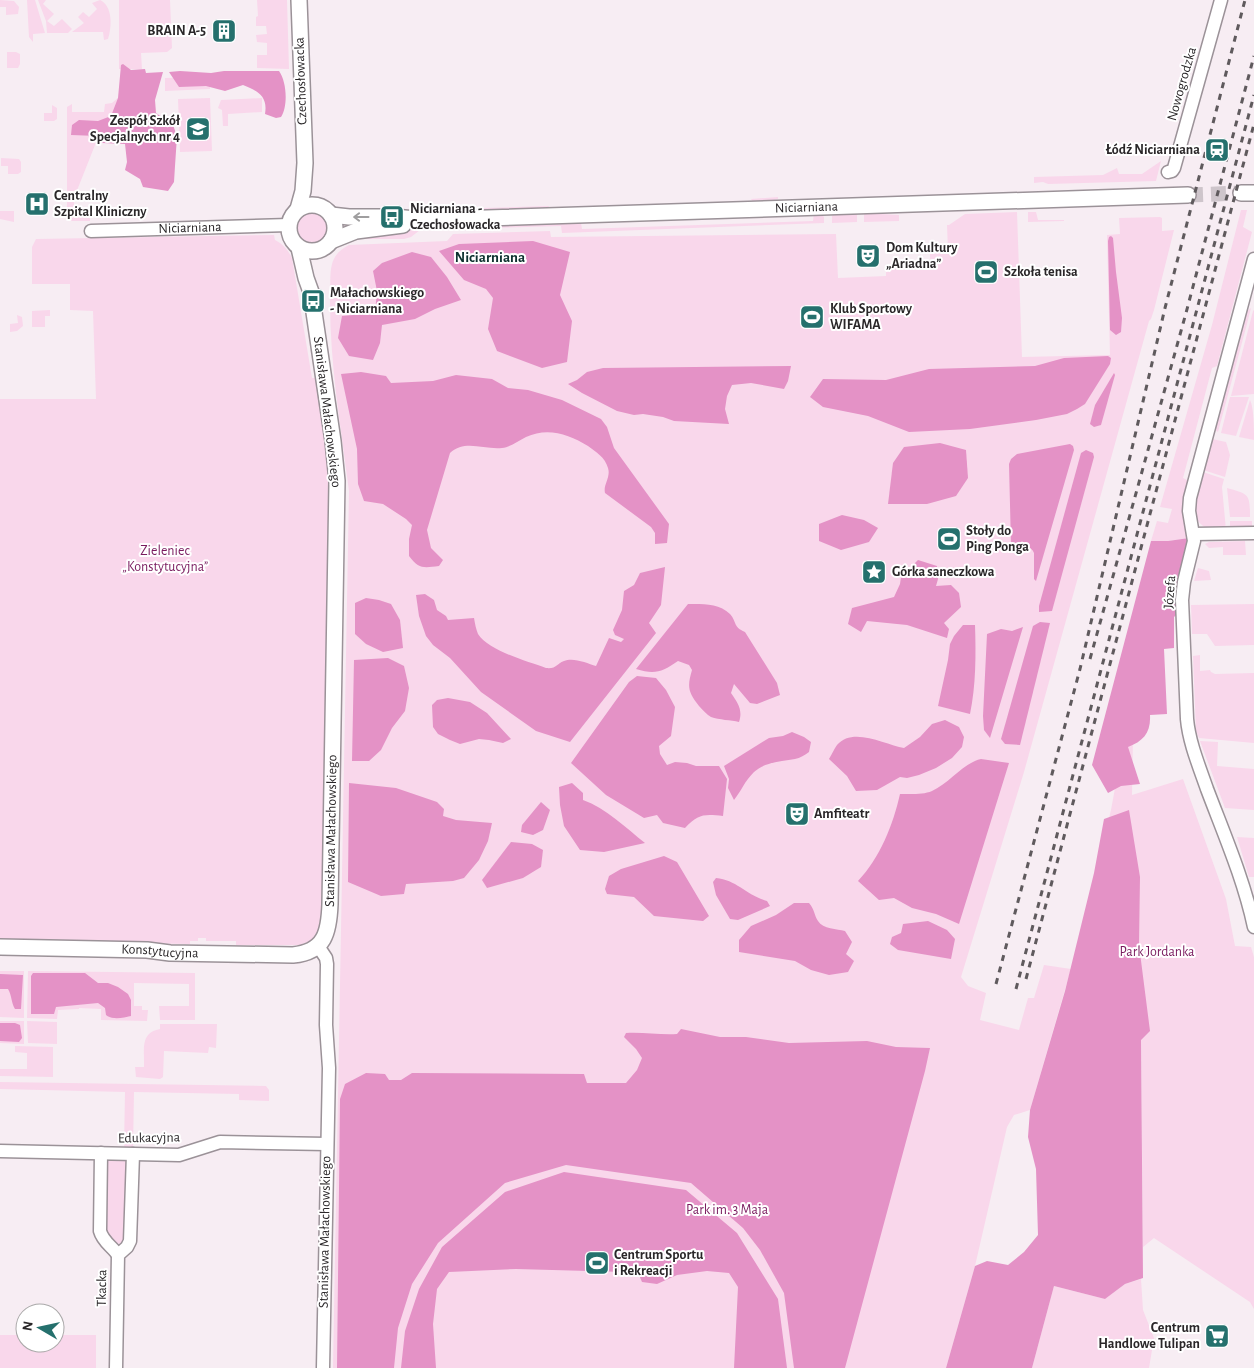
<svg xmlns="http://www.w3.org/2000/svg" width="1254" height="1368" font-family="'Alegreya Sans',sans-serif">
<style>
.green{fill:#f9d7eb}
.forest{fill:#e492c6}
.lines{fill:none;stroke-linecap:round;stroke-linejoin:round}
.tertiary-tunnel{stroke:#cec5cb;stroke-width:15;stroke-dasharray:15 8;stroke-linecap:butt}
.minor-casing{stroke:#9b9298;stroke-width:15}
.tertiary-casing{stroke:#9b9298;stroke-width:18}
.minor{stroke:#fff;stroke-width:12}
.tertiary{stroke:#fff;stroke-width:15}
.rail{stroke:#5f5a5d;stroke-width:3;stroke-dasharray:6 6;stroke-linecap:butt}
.oneway{stroke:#9f9e9f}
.labels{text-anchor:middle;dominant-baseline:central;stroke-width:4;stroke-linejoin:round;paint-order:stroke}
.poi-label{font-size:14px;font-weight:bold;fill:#2a2729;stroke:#fff;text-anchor:start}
.street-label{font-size:14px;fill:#2a2729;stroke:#fff}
.park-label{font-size:14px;fill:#7a1b5f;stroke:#fff}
.neighbourhood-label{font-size:15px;font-weight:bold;fill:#0d312f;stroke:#fff}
</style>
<rect width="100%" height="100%" fill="#f7edf3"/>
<g class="green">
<polygon points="0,0 14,1 19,7 18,14 6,15 6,7 0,7"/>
<polygon points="27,0 35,0 45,33 33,34 33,42 29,37"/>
<polygon points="38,0 46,0 43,4 54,14 47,21 54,26 62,19 72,29 68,33 47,33 46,21"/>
<path d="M100,0C113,6 112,27 108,39L104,40L103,32H72L84,23L78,17L83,12L89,17L97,9L92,3Z"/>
<polygon points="119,0 170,0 172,48 167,52 141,53 142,69 119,69"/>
<polygon points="257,0 287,0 289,69 257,68 257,55 267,55 267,43 257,42 256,35 267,34 266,26 256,26 256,17 258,16"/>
<polygon points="7,52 16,52 20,54 20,64 18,68 7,68"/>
<polygon points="210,77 210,89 165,91 165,78"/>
<polygon points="118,98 125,104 95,145 74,198 74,210 90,212 90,221 67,221 67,107 72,104 72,112 104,112 105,104 112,103"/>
<polygon points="210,98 212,151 180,152 178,99"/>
<polygon points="262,98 262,112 228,114 228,126 223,126 222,110 218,108 221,100"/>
<polygon points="52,105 57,108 57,119 54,121 44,121 44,113 52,113"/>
<polygon points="1,158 19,159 21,162 21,172 18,174 8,174 8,166 1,166"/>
<polygon points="1161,161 1156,181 1048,184 1043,182 1034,183 1034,177 1103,175 1117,168 1119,174 1142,174"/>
<polygon points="778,197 778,199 768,202 754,203 751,199"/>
<polygon points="549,206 546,210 453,213 450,209"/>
<polygon points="1241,210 1247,210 1243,227 1252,232 1217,366 1212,368 1183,478 1187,480 1189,484 1189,538 1168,541 1151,541 1157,521 1168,523 1172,509 1160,507 1212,325"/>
<polygon points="0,211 14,211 14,222 0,219"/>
<polygon points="836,212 857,212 857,222 832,223 832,216"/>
<path d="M1017,212L1022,357L1110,355L1107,235L1120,234L1119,218L1160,217L1162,218V231L1174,230L1154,310L1151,319L1149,321L1024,772L961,977L968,986L986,993L980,1020L1019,1030L1028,998H1034L1044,965L1071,969L1030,1110L1014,1115L1007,1127L975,1266L946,1368H333L349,491C341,428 330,365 330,302C331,289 329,275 332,264C335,254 341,249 349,245L447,241L453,234L550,231L551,237L836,234L838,278L886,276V266H910L911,263H930V251H948L947,225H949L965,214Z"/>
<polygon points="1028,212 1036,212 1038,220 1064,220 1064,221 1028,222"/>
<circle cx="312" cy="229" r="16"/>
<polygon points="814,213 820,213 824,217 824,223 562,233 561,226 420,230 411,237 404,239 356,239 354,238 402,229 443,225 579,221 581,223 582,229 813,221"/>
<polygon points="864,213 899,215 899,221 864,222"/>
<path d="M274,235L275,240C283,244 288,250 292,258L312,378H318L330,471L326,857L321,915L318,930L311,941L299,945H236V941H206V938H198V941H190V944L0,941V399H96L93,311L70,310V284H32V247L36,239Z"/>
<polygon points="1251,308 1247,324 1218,432 1214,429 1246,312"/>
<polygon points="50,310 50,316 45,316 45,327 32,327 32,311"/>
<polygon points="1254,310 1254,394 1231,396 1253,311"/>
<polygon points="17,315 22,317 23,326 17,331 10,332 10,324 18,323"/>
<polygon points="1230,397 1249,397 1236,436 1221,433"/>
<path d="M1250,400C1254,408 1254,430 1254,440L1239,437Z"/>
<polygon points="1212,439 1226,442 1230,455 1225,477 1203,470"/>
<path d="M1203,472L1224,479L1222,487L1226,530C1221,529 1215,530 1210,529C1184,522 1199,489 1203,472Z"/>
<path d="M1227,488C1249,494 1250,494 1250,517H1230Z"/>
<rect x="1230" y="521" width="22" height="8"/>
<polygon points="1245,541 1246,555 1223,555 1223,547 1209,548 1205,544 1209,542"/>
<polygon points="1198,568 1209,571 1211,580 1194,581"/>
<polygon points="1254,604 1254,645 1215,646 1207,634 1192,634 1191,605"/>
<polygon points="1200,655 1200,671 1210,670 1211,672 1215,674 1254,673 1254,743 1199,738 1196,731 1193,656"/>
<polygon points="1126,728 1133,737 1132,795 1183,779 1226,899 1235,946 1251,947 1254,957 1254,1309 1250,1302 1154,1238 1143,1247 1141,1039 1149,1032 1058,1027 1111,810"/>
<polygon points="1200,741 1218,742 1217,766 1254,769 1254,810 1225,808"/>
<polygon points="1237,837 1254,838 1254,877 1249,877"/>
<polygon points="0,971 24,971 24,1018 0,1017"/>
<polygon points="28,971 195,973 195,1020 160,1020 159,1006 189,1006 189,984 134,983 134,1006 142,1006 142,1010 148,1010 147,1021 101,1020 101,1009 79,1008 79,1009 58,1010 57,1019 27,1018"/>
<polygon points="0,1021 24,1021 24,1044 0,1043"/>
<polygon points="27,1021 57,1022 57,1044 28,1043"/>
<path d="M160,1024H217L216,1048L209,1047L208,1053L164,1051L163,1077L160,1079L136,1077L135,1067H144C145,1050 139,1033 160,1029Z"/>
<polygon points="15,1046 53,1047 53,1077 0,1076 0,1069 27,1069 27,1053 15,1052"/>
<polygon points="0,1082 266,1086 269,1090 269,1101 239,1100 239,1094 134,1092 133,1148 124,1148 125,1092 0,1089"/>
<polygon points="124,1157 128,1161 126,1238 121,1244 115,1243 105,1236 107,1161 109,1158"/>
<polygon points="1141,1279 1143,1310 1154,1338 1149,1368 1032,1368 1054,1286 1105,1299 1125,1284"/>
<polygon points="0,1335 25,1335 25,1343 55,1343 55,1335 96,1335 96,1368 0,1368"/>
</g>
<g class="forest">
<polygon points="123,64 131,70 145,69 146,73 163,72 155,100 156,113 173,125 177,136 175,166 174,182 168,191 143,187 140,179 125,170 127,162 125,144 102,143 98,136 71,135 72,125 79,120 98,121 111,116 118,98 121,65"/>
<path d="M180,71L211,73L224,71H279C287,82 288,107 281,117L276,118L265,114C268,96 258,91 243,85L225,91L206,86L179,87L169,72Z"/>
<polygon points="1111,236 1113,238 1116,272 1122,318 1121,332 1116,335 1110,330 1108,241 1109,237"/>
<polygon points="533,241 570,252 560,295 572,321 567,362 542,368 497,351 488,329 493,298 486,289 464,280 439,251 459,244"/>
<polygon points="412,252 431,257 447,277 461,300 435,309 415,319 382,325 380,343 373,360 349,356 338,338 342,316 375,313 377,291 373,271 382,263"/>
<polygon points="1108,356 1111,358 1110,364 1085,404 1077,409 1067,414 1036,420 970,429 909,432 868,416 823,407 810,397 823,379 886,380 929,369 1035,366 1064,358"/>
<polygon points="791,366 788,381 784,389 751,383 732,385 727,396 725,409 729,424 674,421 663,417 643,414 634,415 617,411 582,393 568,384 577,380 587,372 603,368"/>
<path d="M361,372L386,376L391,383L433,381L456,375L492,379L508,388L528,390L562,400L601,419L607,427L614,448L669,524L667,543L655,544V533L651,527L605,493C603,485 611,477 608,468C605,457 596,452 588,446C569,434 547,427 526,437C518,441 511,447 502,448C484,450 465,439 450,453L427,530L431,548L443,560L439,566C423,568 419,569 409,556V539L412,525L406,519L383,504L364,501L358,484L357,449L341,374Z"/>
<polygon points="1114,373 1115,375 1101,425 1094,427 1090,424 1095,405"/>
<polygon points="940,443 966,450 968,478 956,496 927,504 888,504 893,463 904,447"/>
<path d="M1070,444L1073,446L1074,450L1036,581L1034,579V553C1030,544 1025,550 1017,548C1017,548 1011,545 1011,545L1009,464L1011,459L1017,454Z"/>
<polygon points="1086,450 1093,453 1094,457 1052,611 1039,612 1039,606 1081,453"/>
<polygon points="842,515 864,520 878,528 869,542 841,550 819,541 819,524"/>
<path d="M1189,538L1177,614L1174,617V648L1164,649L1167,714L1150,715C1151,733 1143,741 1128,747L1140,784L1121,786L1108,793L1092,765L1151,541H1168Z"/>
<polygon points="918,560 937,566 938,579 936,586 951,585 959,593 961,607 944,623 949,629 947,638 907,625 867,621 861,632 848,624 852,608 894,597 900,584 901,577"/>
<path d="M665,567L661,605L649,623L656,633L570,742L536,731L481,692L450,658L433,645L426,636L419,616L416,595L425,594L434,600L437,610L446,616L448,620L474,618C475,624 476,629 478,634C489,651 527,661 546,668C557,669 556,664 564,661C573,657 587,663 596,666L609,638L621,642L624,639L615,635L613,630L622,610L624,591L634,585L640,573Z"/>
<polygon points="366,598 379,600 391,604 400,620 403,648 383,652 366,644 355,634 355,603"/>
<path d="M688,604C702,604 719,603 730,614C737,622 733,627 745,632L777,683L780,695L757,704L750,703L734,684L731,693C738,703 743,710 739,722C731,720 719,720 711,717C707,715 703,710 699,706C688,692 687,687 692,670L689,665L678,661C662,672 655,675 636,669Z"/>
<polygon points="1040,622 1050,623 1020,745 1005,744 1001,739 1033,626"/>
<path d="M963,625H975C976,654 976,686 970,714L938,706L948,660L950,644L954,636Z"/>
<polygon points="1023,627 990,738 984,730 983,716 987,634 1001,629 1012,631"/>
<polygon points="388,658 404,666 409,688 405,711 392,728 381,750 369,761 352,761 354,660"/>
<path d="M637,676L656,678L666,690L675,707L671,736L659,746L660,754L667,765L675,762L687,763L696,766H719L727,779L723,816C704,814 698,814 685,828L663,823L657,815L644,818L606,795L571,763L629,682Z"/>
<polygon points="448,698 470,702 487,713 511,739 503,743 489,740 479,739 460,744 450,740 438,734 433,727 432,705 437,700"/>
<path d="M945,720L959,727L964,737L962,747L952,758L936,768L919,775L907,778L900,777L877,790L856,791L847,776L829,759C832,754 834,749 837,745C853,726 886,745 904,748L920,737L932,724Z"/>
<path d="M792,732L804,737L811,742L809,752C805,755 800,758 795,759C782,761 765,762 754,772C744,782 742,790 734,800L728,788L729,779L724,766L769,738L783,736Z"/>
<path d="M981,759L1009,763L959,924L936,914L912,908L894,898L879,900L858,881C880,858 893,825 900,794C909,794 923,795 932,791C950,783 963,763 981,759Z"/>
<polygon points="349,783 396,788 437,802 444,809 443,816 456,820 492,823 488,841 479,860 464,878 453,881 406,884 404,894 381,896 348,882"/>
<path d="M572,783L583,793V800C606,808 626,828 645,843L604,852L580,850L564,826L560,805L559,787Z"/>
<polygon points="541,802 550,810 543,830 533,835 521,832 522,825"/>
<polygon points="1129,810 1140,877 1139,945 1150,1031 1141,1040 1143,1278 1125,1284 1105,1299 1054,1286 1032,1368 946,1368 975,1266 987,1261 1008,1265 1024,1252 1038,1235 1036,1169 1028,1137 1030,1110 1065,991 1094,873 1104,819"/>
<polygon points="511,842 532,844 543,850 541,867 523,878 487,888 482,880"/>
<polygon points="664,856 677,862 709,916 703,921 654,916 634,897 607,894 605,889 609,876 621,869"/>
<path d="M716,878C737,880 746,895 767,901L770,906L738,920L730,919L716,895L713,882Z"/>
<path d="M794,903H809C815,910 814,915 818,921C823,929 837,929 845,931L852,942L846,954L854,961L848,972L829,975L811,970L795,961L739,952V940L751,926L776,915Z"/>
<polygon points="928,921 947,930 955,939 951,959 898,950 890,944 892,937 901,933 903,924"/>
<path d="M33,973H85L98,983H108L118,987L128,994L131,1000V1016C123,1018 112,1020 106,1015L105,1008L98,1003L56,1007L54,1014H31V976Z"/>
<path d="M0,974L23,975L21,1009H15C11,1002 12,996 8,989H0Z"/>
<polygon points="0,1023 15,1023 20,1025 22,1038 19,1042 0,1041"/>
<path d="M681,1029L720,1037H746L789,1043L867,1041L896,1047L930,1048L925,1071L845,1368H794L784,1293L760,1250L743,1228L691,1183L566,1165L505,1183L438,1243L412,1284L398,1328L394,1368H337L340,1099L345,1084L366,1073L385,1074L389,1080H401L412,1073L584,1074L587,1083H626L637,1070L642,1058L636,1049L624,1037L626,1033C643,1032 660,1035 677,1034Z"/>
<polygon points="564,1172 686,1190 737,1233 778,1299 787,1368 734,1368 738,1287 729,1273 707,1271 677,1275 657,1284 642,1282 639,1275 625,1272 516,1269 449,1272 437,1289 433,1324 436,1368 401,1368 405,1331 419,1289 442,1247 505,1192"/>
</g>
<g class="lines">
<polyline class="tertiary-tunnel" points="1188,195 1241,193"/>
<defs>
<g id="minor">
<polyline points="1168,172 1172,171 1174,168 1221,0"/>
<path id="s1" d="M91,231L289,225"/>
<path d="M1254,259L1190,498L1189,511L1194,541L1184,582L1182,600L1187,719C1189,742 1199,766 1207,789C1224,834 1244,880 1254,927"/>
<polyline points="1194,534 1254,533"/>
<polyline points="318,946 326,958 327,964 326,1025 329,1068 323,1368"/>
<polyline points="0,1151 179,1155 220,1142 327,1144"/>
<path d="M101,1153L100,1231C103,1242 112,1246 118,1255"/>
<polyline points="116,1368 118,1255 127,1247 130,1241 133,1154"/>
</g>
<g id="tertiary">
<polyline points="1241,193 1254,193"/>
<circle cx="312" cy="228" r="23"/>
<polyline points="298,209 303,191 305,163 299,0"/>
<path id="s2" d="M331,215L349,217H394L426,220L1188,195"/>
<polyline points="331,241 356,231 403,225"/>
<path id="s3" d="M0,947L147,950L170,953L293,955C325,952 329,932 330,904L337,481L333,441L311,292L306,278L299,248"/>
</g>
</defs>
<use href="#minor" class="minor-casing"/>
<use href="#tertiary" class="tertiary-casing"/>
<use href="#minor" class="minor"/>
<use href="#tertiary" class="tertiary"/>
<g class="rail">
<polyline points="1090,659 1186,313 1254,56"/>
<polyline points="1026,979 1254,124"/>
<polyline points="996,984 1080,669 1165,308 1245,0"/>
<polyline points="1016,989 1254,95"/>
</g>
</g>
<defs><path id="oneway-shaft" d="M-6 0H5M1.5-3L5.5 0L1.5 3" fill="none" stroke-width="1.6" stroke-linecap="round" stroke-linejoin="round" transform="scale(1.25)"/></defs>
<use class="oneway" href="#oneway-shaft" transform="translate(361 217) rotate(180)"/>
<defs>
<symbol id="building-square" viewBox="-11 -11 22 22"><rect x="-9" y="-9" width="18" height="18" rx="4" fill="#25706d" stroke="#fff"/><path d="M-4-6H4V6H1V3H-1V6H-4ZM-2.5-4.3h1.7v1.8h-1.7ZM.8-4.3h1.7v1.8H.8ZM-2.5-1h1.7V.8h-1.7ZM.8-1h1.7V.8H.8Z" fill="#fff"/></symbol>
<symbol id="school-square" viewBox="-11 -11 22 22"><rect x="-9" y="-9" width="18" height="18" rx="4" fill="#25706d" stroke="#fff"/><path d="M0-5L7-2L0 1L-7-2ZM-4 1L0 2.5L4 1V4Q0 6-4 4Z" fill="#fff"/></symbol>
<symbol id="station-square" viewBox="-11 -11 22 22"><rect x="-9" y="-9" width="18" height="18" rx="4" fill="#25706d" stroke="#fff"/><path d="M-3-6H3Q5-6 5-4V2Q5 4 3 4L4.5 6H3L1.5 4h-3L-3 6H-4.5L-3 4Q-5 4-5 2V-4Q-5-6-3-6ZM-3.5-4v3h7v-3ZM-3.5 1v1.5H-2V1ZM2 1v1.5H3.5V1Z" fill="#fff"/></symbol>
<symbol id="hospital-square" viewBox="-11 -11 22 22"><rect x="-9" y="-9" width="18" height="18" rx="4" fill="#25706d" stroke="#fff"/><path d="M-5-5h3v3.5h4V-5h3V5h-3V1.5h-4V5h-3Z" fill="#fff"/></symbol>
<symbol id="bus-square" viewBox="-11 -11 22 22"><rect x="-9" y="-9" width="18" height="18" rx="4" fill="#25706d" stroke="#fff"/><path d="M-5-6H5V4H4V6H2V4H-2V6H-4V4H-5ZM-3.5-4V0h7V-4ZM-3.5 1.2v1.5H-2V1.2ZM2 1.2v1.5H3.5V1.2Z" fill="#fff"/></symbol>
<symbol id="theatre-square" viewBox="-11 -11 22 22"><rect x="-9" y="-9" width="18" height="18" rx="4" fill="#25706d" stroke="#fff"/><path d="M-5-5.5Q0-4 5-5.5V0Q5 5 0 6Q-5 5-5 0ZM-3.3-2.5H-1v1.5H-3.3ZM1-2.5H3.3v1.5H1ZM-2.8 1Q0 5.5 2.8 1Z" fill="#fff"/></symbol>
<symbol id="stadium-square" viewBox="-11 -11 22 22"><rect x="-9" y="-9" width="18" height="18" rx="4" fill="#25706d" stroke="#fff"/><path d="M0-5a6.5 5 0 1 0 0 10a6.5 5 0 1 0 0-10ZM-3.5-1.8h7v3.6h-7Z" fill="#fff"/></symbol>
<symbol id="sight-square" viewBox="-11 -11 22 22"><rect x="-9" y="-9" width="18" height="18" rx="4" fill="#25706d" stroke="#fff"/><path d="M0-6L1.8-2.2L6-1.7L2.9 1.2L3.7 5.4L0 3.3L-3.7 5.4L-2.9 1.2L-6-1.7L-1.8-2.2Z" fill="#fff"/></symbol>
<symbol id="supermarket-square" viewBox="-11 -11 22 22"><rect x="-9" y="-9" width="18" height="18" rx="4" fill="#25706d" stroke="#fff"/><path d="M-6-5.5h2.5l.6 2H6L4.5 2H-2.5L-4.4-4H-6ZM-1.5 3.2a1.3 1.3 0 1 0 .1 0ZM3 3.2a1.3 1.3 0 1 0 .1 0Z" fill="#fff"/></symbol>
</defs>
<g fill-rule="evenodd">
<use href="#building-square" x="210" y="17" width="28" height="28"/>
<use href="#school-square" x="184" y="115" width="28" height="28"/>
<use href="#station-square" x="1203" y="136" width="28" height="28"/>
<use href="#hospital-square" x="23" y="190" width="28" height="28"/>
<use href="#bus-square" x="378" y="203" width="28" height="28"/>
<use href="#theatre-square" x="854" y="242" width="28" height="28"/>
<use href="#stadium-square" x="972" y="258" width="28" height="28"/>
<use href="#bus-square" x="299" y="287" width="28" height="28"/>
<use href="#stadium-square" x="798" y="303" width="28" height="28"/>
<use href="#stadium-square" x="935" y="525" width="28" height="28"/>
<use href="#sight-square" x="860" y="558" width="28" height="28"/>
<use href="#theatre-square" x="783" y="800" width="28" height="28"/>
<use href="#stadium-square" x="583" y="1249" width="28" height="28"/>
<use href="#supermarket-square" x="1203" y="1322" width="28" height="28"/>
</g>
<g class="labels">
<g class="poi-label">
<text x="206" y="31" text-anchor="end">BRAIN A-5</text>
<text x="180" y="121" text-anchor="end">Zespół Szkół<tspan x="180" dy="16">Specjalnych nr 4</tspan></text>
<text x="1200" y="150" text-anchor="end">Łódź Niciarniana</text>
<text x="54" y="196">Centralny<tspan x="54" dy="16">Szpital Kliniczny</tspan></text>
<text x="410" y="209">Niciarniana -<tspan x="410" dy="16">Czechosłowacka</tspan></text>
<text x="886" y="248">Dom Kultury<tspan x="886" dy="16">„Ariadna”</tspan></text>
<text x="1004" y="272">Szkoła tenisa</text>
<text x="330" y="293">Małachowskiego<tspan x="330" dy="16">- Niciarniana</tspan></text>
<text x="830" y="309">Klub Sportowy<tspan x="830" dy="16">WIFAMA</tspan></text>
<text x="966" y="531">Stoły do<tspan x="966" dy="16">Ping Ponga</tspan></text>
<text x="892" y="572">Górka saneczkowa</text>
<text x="814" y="814">Amfiteatr</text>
<text x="614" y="1255">Centrum Sportu<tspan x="614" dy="16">i Rekreacji</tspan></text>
<text x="1200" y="1328" text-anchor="end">Centrum<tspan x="1200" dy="16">Handlowe Tulipan</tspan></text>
</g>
<g class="street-label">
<text transform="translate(301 81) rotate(-92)">Czechosłowacka</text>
<text transform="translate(1182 84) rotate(-74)">Nowogrodzka</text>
<text stroke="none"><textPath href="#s2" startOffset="476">Niciarniana</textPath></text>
<text stroke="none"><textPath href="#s1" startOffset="99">Niciarniana</textPath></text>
<text transform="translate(327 412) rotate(83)">Stanisława Małachowskiego</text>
<text transform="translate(1170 592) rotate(-85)">Józefa</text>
<text stroke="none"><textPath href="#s3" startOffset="438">Stanisława Małachowskiego</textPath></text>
<text stroke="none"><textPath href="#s3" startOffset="160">Konstytucyjna</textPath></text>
<text transform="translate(149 1138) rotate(-1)">Edukacyjna</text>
<text transform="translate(325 1232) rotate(-89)">Stanisława Małachowskiego</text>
<text transform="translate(102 1288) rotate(-89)">Tkacka</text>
</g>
<g class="park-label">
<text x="165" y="551">Zieleniec<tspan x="165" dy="16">„Konstytucyjna”</tspan></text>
<text x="1157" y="952">Park Jordanka</text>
<text x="727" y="1210">Park im. 3 Maja</text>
</g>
<g class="neighbourhood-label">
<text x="490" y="257">Niciarniana</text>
</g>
</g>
<g transform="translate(40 1328) rotate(279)"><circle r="24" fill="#ffffff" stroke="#aaa9a9"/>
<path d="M0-4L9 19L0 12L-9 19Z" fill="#25706d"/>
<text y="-8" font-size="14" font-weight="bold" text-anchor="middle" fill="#2a2729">N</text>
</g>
</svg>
